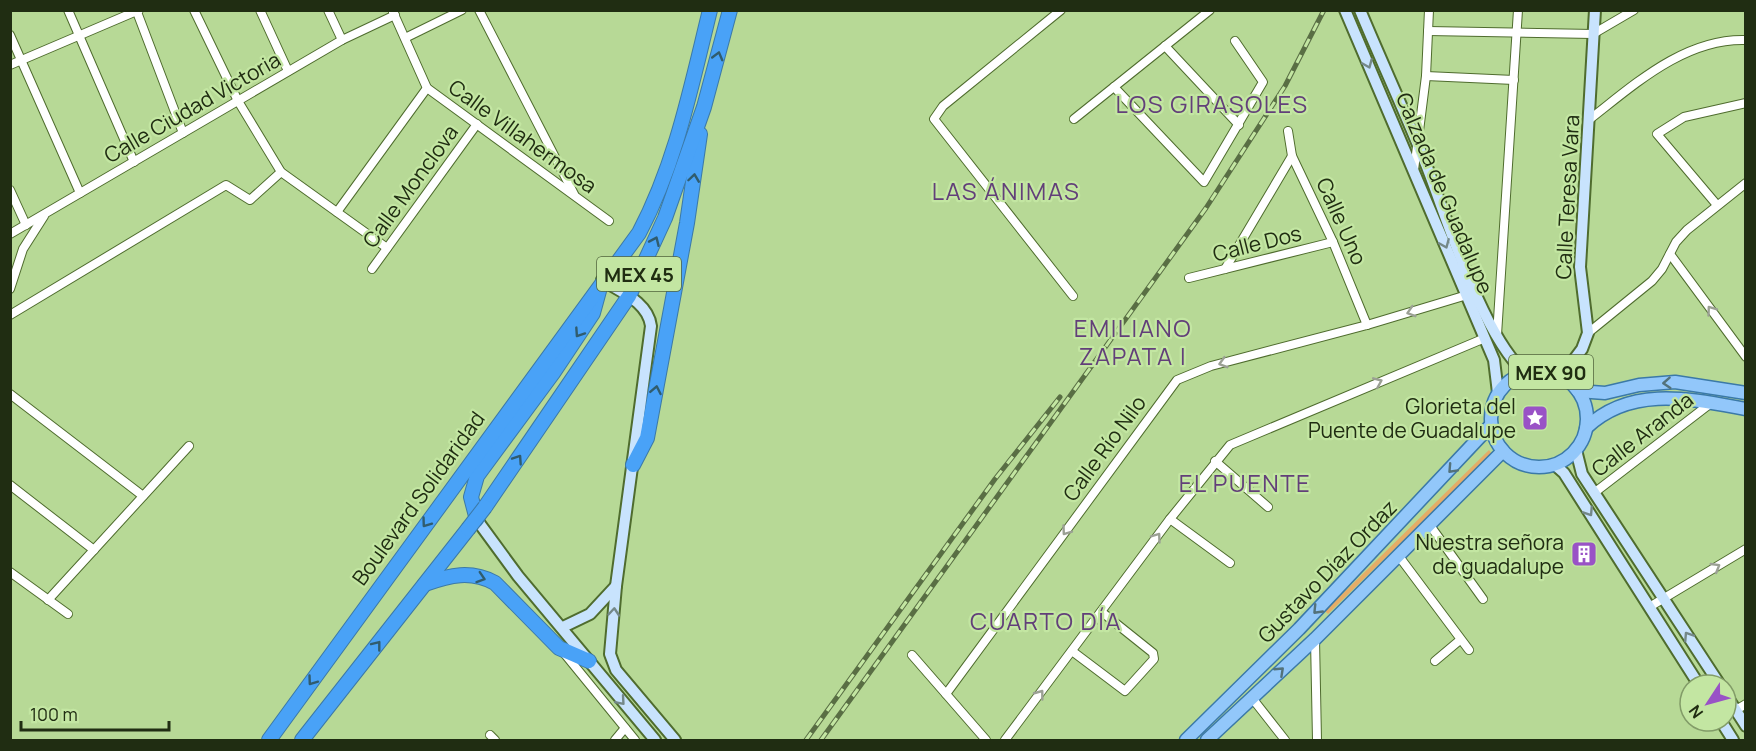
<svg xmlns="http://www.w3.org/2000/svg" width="1756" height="751" font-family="Manrope,sans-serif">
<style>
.green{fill:#e5ac67}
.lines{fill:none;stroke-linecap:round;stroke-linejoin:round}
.street-casing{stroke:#4f6c2e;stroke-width:10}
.secondary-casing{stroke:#4f6c2e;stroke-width:14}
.primary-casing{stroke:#3b79a7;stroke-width:15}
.highway-casing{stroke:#3b79a7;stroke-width:16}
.street{stroke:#fff;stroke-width:8}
.secondary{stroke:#c8e3fd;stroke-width:10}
.primary{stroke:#92c7fa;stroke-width:12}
.highway{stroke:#49a2f7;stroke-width:14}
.rail-casing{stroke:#596e44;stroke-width:5}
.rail{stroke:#c3e6a2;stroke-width:3;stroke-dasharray:9;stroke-linecap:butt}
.highway-bridge-casing{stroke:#3b79a7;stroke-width:16;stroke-linecap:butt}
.highway-bridge{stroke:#49a2f7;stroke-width:14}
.oneway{stroke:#305c6e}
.oneway2{stroke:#748888}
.oneway3{stroke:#9ba094}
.oneway4{stroke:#53727a}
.labels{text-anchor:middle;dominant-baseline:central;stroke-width:4.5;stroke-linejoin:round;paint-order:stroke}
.shield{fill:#c3e6a2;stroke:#51643d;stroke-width:1.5}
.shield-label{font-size:20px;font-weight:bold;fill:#202d12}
.street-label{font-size:21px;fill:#202d12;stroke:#c3e6a2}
.poi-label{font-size:21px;fill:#202d12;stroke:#c3e6a2;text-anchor:end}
.quarter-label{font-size:24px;letter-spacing:1.5px;fill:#623f79;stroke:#c3e6a2}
</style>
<rect width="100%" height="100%" fill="#b7d996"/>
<polygon class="green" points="1489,450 1492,454 1328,614 1325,611"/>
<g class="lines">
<defs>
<g id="street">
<polyline points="68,10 134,162"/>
<polyline points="194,10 238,101 281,172 387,248"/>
<polyline points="260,10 288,71"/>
<polyline points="328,10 342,40"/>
<polyline points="479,10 574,194"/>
<polyline points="1061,10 943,106 934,119 1073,296"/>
<polyline points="137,12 183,133"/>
<polyline points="393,12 427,88 609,221"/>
<polyline points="1428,31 1593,34 1634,10"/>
<polyline points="10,35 80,193"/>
<polyline points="405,38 462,10"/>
<polyline points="1165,46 1239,125"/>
<polyline points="10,65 139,10"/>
<polyline points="1426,76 1514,80"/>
<polyline points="1114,87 1204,182 1263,82 1235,41"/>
<polyline points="1074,119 1210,10"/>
<path d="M1590,119C1635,84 1685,38 1746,40"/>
<polyline points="1288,131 1292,156 1333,242 1367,325"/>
<polyline points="1414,170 1426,76 1429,10"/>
<polyline points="10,190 26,225"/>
<polyline points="1717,205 1657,134 1684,117 1746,103"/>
<polyline points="337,212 427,88"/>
<polyline points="10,234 342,40 395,15"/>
<polyline points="1670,254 1746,357"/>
<polyline points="372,269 477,124"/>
<polyline points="1225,269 1292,156"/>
<polyline points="1189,278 1333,242"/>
<polyline points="10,289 23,249 44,216"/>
<polyline points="10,315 226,185 250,200 281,172"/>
<polyline points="1588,333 1652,281 1662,269 1676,242 1687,230 1746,183"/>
<polyline points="1497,335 1518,10"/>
<polyline points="10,394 143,496"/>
<polyline points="1215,461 1268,507"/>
<polyline points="10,485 94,550"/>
<polyline points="1594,493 1711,403"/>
<polyline points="1170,519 1230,563"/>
<polyline points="1429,524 1483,599"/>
<polyline points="1398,555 1469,650"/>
<polyline points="10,572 68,614"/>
<polyline points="48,600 189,446"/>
<polyline points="1651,606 1746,549"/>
<polyline points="1315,639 1317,740"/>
<polyline points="1072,651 1125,691 1154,659 1153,653 1103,613"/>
<polyline points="564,653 635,740"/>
<polyline points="912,655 986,740"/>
<polyline points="1435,661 1460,640"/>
<polyline points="946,694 1177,380 1211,366 1367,325 1467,295"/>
<polyline points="1252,698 1285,740"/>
<polyline points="1736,710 1746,704"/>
<polyline points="490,735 495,740"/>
<polyline points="615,740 625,728"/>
<polyline points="1005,740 1170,519 1230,445 1485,338"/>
</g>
<g id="secondary">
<polyline points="1345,10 1494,360 1498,393"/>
<path d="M1360,10C1382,63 1406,114 1427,167C1449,224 1482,334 1525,373"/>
<path d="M602,280C621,292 648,302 651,326L616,586L610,654L616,670L675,740"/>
<polyline points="1561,377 1582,349 1588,333 1580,267 1595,10"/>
<polyline points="1576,450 1582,474 1720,685"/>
<polyline points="1555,465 1564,473 1699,685"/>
<polyline points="477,520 518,576 655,740"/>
<polyline points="563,627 590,614 616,586"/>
<polyline points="1726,695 1746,726"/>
<polyline points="1721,721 1733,740"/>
</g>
<g id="primary">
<circle cx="1539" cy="419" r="48"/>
<polyline points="1578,391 1605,393 1639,385 1675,382 1746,393"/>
<path d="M1586,428C1631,385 1691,399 1746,409"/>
<polyline points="1186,740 1299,629 1491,425"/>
<polyline points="1207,740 1315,639 1503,451"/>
</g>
<g id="highway">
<polyline points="633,465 647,438 687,223 700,134"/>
<polyline points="485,507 629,296 665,218 704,107 730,10"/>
<polyline points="477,520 471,497 477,476 553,373 593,313 599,291"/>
<path d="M425,584C450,575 471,570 495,583L559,648L589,661"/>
<path d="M269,740L639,233C676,163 691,87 710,10"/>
<polyline points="302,740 468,529"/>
</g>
</defs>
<use href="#street" class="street-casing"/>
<use href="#secondary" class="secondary-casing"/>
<use href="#primary" class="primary-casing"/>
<use href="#highway" class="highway-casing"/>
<use href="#street" class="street"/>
<use href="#secondary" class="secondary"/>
<use href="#primary" class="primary"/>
<use href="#highway" class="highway"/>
<defs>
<g id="rail">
<polyline points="806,740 995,479 1060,397"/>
<polyline points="821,740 1206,208 1285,86 1324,10"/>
</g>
</defs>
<use href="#rail" class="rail-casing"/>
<use href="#rail" class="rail"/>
<defs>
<polyline id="highway-bridge" points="468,529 485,507"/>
</defs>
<use href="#highway-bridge" class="highway-bridge-casing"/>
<use href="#highway-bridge" class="highway-bridge"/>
</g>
<defs><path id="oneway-chevron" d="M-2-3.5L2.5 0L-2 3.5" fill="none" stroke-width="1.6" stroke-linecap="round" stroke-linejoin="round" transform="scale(1.5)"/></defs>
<g class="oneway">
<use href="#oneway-chevron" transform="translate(718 56) rotate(-75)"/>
<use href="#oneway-chevron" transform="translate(694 178) rotate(-82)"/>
<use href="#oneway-chevron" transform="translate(655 241) rotate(-66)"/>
<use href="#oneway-chevron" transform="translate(579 333) rotate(124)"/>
<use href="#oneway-chevron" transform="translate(656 390) rotate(-79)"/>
<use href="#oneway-chevron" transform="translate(518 459) rotate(-56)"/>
<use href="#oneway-chevron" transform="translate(426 523) rotate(126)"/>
<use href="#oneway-chevron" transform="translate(481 578) rotate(18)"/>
<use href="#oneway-chevron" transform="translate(377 645) rotate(-52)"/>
<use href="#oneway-chevron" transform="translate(312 681) rotate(126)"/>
</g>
<g class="oneway2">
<use href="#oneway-chevron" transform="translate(1368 64) rotate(67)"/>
<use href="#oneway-chevron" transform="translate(1445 244) rotate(67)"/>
<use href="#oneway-chevron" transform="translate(1589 512) rotate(57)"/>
<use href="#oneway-chevron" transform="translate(614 612) rotate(-85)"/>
<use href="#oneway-chevron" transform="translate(1688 636) rotate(-123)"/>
<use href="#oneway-chevron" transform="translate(621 701) rotate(49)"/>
</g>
<g class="oneway3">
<use href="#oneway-chevron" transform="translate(1711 310) rotate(-126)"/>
<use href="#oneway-chevron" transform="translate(1411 312) rotate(163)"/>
<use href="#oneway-chevron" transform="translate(1223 363) rotate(164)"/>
<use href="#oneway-chevron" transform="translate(1378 382) rotate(-23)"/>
<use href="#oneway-chevron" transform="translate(1066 531) rotate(126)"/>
<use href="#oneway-chevron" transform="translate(1157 537) rotate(-54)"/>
<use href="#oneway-chevron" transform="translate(1716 567) rotate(-31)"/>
<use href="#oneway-chevron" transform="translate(1040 694) rotate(-53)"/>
</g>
<g class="oneway4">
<use href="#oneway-chevron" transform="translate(1667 383) rotate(176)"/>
<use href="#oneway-chevron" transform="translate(1452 469) rotate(133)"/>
<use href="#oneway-chevron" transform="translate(1317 610) rotate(134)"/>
<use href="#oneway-chevron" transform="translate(1280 671) rotate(-43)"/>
</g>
<defs>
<symbol id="sight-square" viewBox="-11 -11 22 22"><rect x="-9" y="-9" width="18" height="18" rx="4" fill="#9952c6" stroke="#c3e6a2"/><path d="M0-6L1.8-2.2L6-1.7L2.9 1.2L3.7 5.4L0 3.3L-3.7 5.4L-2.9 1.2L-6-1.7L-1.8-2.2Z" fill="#fff"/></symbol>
<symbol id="building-square" viewBox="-11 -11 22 22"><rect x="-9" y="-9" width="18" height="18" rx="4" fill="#9952c6" stroke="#c3e6a2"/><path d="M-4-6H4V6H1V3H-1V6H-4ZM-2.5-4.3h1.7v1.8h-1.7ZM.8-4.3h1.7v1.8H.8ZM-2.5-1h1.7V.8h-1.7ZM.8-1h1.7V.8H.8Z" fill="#fff"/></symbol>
</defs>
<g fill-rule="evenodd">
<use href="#sight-square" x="1520" y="403" width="30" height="30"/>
<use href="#building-square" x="1569" y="539" width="30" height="30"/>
</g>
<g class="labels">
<g class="shield">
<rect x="597" y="257" width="84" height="34" rx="4.5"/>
<rect x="1509" y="355" width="84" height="34" rx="4.5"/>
</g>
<g class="shield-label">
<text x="639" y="274">MEX 45</text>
<text x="1551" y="372">MEX 90</text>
</g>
<g class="street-label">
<text transform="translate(192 107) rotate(-30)">Calle Ciudad Victoria</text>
<text transform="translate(523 136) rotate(36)">Calle Villahermosa</text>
<text transform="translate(410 186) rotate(-54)">Calle Monclova</text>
<text transform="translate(1445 193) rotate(67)">Calzada de Guadalupe</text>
<text transform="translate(1567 197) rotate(-87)">Calle Teresa Vara</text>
<text transform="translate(1342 221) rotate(66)">Calle Uno</text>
<text transform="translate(1257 243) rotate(-14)">Calle Dos</text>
<text transform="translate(1642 434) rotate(-38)">Calle Aranda</text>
<text transform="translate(1104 448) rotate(-54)">Calle Río Nilo</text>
<text transform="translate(418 498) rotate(-54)">Boulevard Solidaridad</text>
<text transform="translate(1327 571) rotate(-46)">Gustavo Díaz Ordaz</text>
</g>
<g class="poi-label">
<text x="1516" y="406">Glorieta del<tspan x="1516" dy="24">Puente de Guadalupe</tspan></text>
<text x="1564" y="542">Nuestra señora<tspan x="1564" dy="24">de guadalupe</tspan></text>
</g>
<g class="quarter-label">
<text x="1212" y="103">LOS GIRASOLES</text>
<text x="1006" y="190">LAS ÁNIMAS</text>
<text x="1133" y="327">EMILIANO<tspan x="1133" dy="28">ZAPATA I</tspan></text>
<text x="1245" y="482">EL PUENTE</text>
<text x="1046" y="620">CUARTO DÍA</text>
</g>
</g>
<rect width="1756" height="751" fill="none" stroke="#202d12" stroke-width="24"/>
<g transform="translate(1708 703) rotate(234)"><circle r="28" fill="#c3e6a2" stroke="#829c68" stroke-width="1.5"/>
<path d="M0-4.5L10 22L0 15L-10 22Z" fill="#9952c6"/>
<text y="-9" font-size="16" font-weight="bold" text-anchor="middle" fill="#202d12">N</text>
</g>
<path d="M21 721v9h148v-9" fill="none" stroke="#202d12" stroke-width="3"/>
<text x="30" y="721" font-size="18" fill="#202d12" stroke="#c3e6a2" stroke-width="4.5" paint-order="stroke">100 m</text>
</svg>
